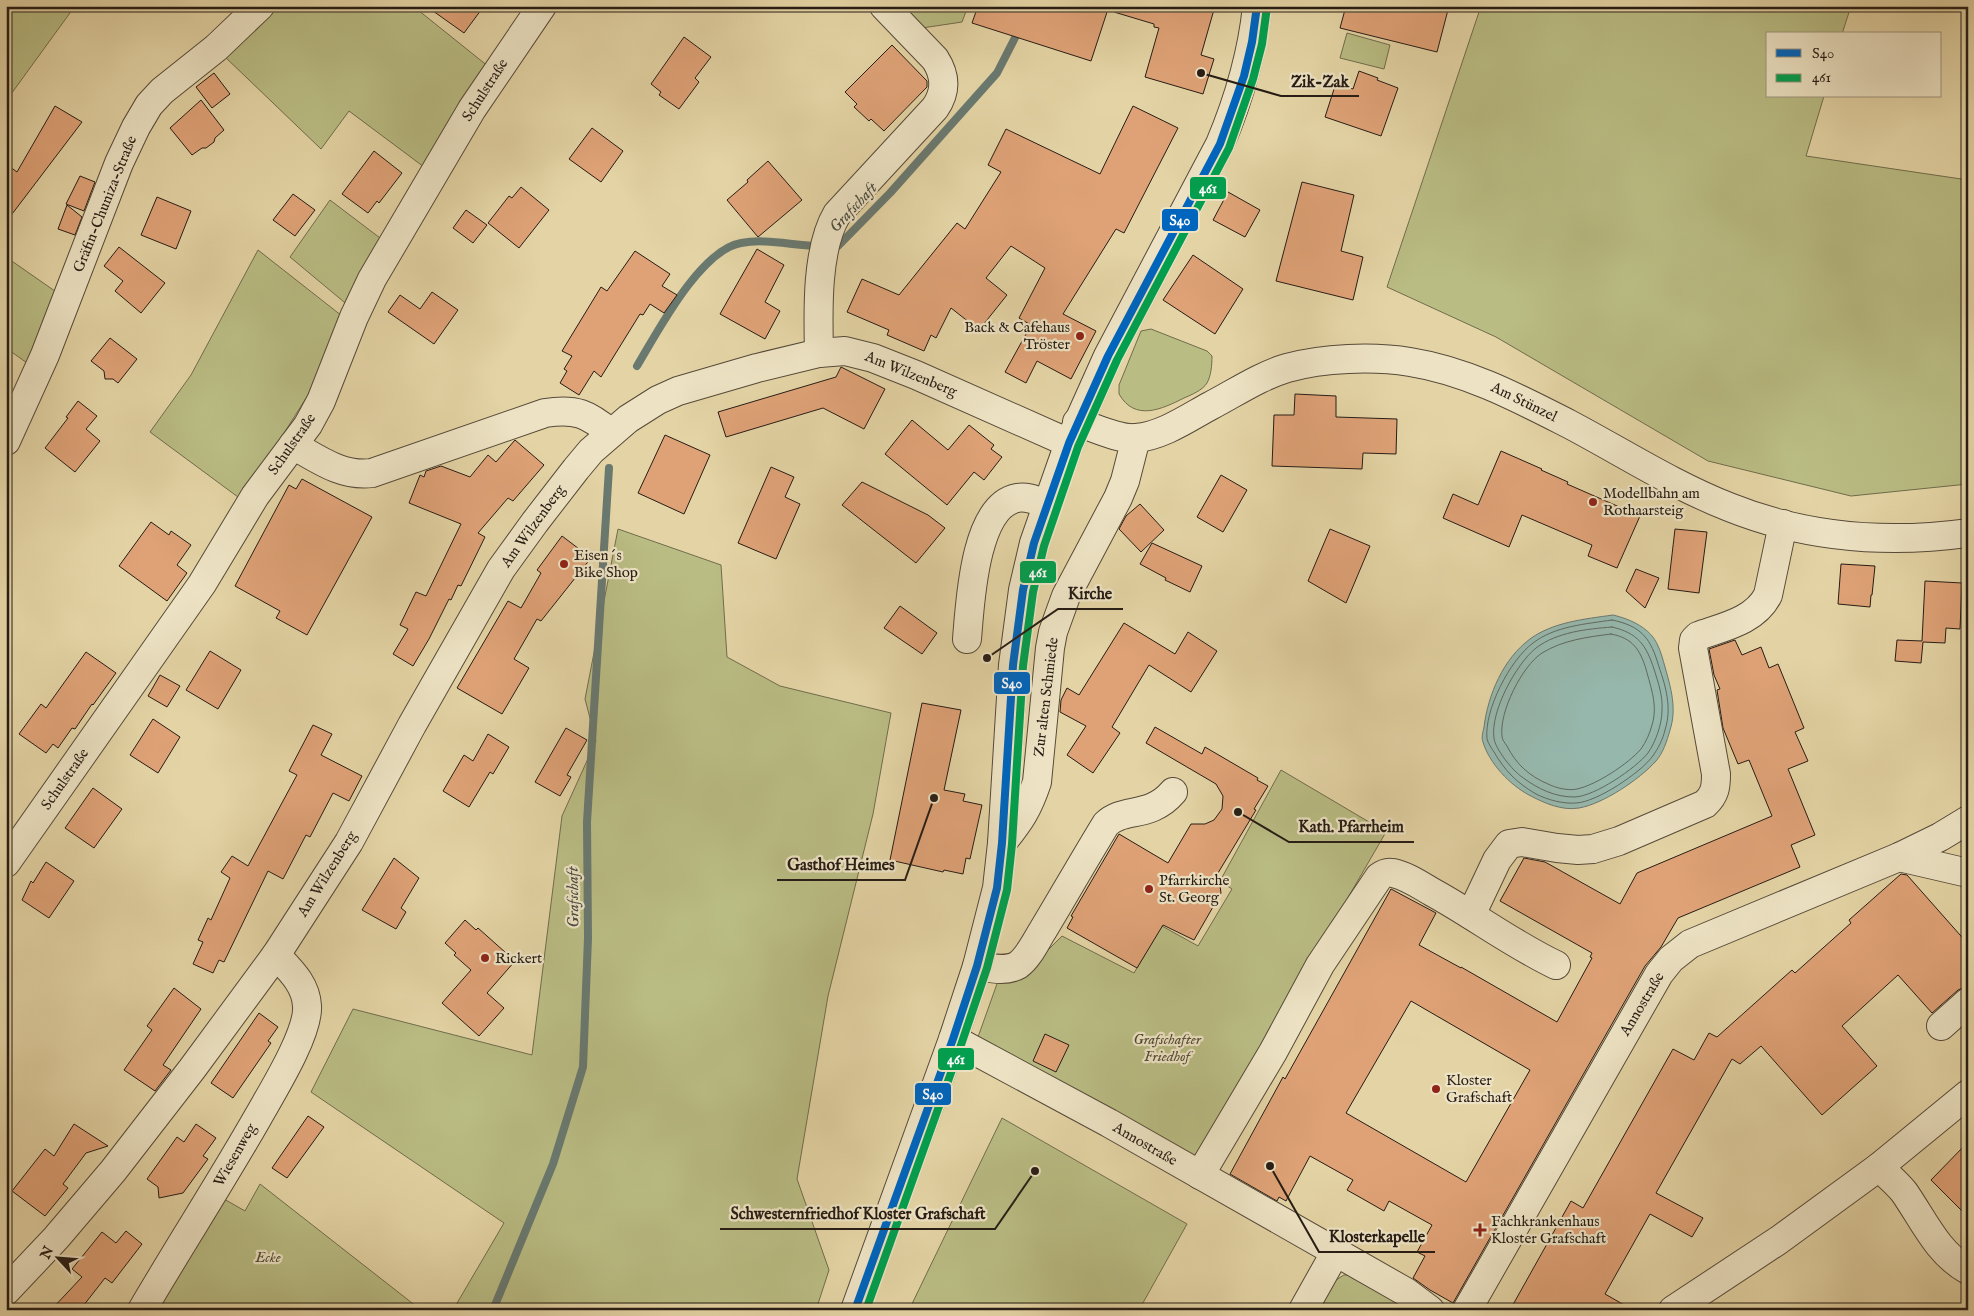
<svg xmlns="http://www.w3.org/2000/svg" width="1974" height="1316" font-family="'IM FELL English',serif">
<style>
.green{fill:#b9bc83;stroke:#706c4c}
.water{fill:#96b7ac;stroke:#697970}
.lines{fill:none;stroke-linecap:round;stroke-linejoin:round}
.shore{stroke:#5e6a60;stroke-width:1}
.stream{stroke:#697970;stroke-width:8}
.building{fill:#dfa277;stroke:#261c15;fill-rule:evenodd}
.minor-casing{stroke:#564a39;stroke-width:30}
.minor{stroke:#ede3c4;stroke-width:28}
.bus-1-casing{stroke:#ede3c4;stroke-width:11}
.bus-2-casing{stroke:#ede3c4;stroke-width:11}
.bus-1{stroke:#0065bd;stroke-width:8}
.bus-2{stroke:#029f4e;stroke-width:8}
.poi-dot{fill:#8f2418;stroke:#ede3c4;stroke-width:2}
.labels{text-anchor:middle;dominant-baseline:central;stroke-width:4.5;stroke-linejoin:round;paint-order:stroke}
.street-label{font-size:15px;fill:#261c15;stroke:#ede3c4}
.poi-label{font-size:15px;fill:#261c15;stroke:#ede3c4;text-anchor:start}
.park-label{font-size:15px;font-style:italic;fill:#524c36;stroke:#ede3c4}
.water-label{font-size:16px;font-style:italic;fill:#484a42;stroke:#ede3c4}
.leader{fill:none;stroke:#261c15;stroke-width:2}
.callout-dot{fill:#261c15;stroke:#ede3c4;stroke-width:2}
.callout-label{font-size:16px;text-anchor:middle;font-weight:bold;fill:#261c15;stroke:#ede3c4;stroke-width:4.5;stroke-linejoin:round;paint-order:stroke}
.line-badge{stroke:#ede3c4;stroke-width:2}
.badge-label{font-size:14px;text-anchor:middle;font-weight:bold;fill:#fff}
</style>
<rect width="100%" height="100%" fill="#e4d4a5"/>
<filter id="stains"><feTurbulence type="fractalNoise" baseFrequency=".004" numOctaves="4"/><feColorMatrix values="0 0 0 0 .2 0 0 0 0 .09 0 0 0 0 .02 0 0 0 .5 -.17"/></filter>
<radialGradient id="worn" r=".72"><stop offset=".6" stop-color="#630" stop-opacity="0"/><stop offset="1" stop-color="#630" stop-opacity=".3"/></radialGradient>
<g class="green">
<polygon points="6,6 75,6 6,101"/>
<polygon points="272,6 413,6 489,67 428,170 349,111 321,149 223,55"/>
<polygon points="899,6 968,6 962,22 922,28"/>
<polygon points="1481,6 1851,6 1842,34 1768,34 1768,96 1824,96 1806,156 1968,180 1968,484 1851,496 1708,461 1496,337 1387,287"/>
<polygon points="1347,33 1390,45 1384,69 1340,58"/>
<polygon points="330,200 384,241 350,307 290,257"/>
<polygon points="258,250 342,316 308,395 242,500 150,432 191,375"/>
<polygon points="6,257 62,296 34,368 6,348"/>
<path d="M1151,329L1207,351L1212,356C1212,365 1211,376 1207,383C1203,390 1191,395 1184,398C1162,409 1135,422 1119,394V385L1141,331Z"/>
<polygon points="618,529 721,565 727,657 780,686 891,713 873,814 828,996 797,1179 829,1270 816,1310 453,1310 504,1223 311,1092 353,1009 532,1055 562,816 596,741 585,699"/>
<polygon points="1281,770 1386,832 1197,1158 978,1037 998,981 1023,975 1062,936 1134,973 1162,926 1198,946 1232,889 1220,881"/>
<polygon points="1002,1118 1187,1224 1139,1310 909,1310"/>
<polygon points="260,1184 421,1310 152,1310 224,1199 245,1211"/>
<polygon points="1344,1275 1350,1275 1416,1310 1315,1310 1331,1283"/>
</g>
<path class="water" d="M1613,615C1630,619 1651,628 1658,646C1661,652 1663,660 1665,667C1671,688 1677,709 1670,730C1667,741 1663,753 1656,761C1640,779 1603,804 1579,808C1562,811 1544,803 1529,795C1510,785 1489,763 1483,742C1481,738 1483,732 1484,727C1488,695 1503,659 1530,639C1553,622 1585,619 1613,615Z"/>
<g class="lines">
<g class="shore">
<path d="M1612,620C1642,626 1651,639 1659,667C1666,687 1672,708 1665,730C1663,739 1658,749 1652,757C1640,773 1597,802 1576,803C1563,804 1548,800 1536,794C1517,783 1505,771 1494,752C1492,749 1488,743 1487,739C1484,710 1510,660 1533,643C1555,626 1586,624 1612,620Z"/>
<path d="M1612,627C1638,633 1646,645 1654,669C1658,682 1663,696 1662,710C1662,724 1656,741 1648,753C1636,768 1594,797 1574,797C1555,797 1538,789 1522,777C1513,771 1495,749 1494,738C1490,712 1516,664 1536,648C1557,632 1587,629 1612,627Z"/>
<path d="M1611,634C1633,638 1640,650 1646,669C1651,688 1658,706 1652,725C1650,733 1646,742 1641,749C1628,764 1596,785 1577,789C1568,791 1556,788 1548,784C1529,776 1516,764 1507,746C1505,743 1502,740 1502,736C1499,712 1522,666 1542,653C1563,640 1588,637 1611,634Z"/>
</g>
<g class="stream">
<polyline points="832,246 838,246 890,193 997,73 1020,28"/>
<path d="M637,366C657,333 700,250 741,243C767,238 794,246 821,246"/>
<polyline points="493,1310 553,1164 583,1067 588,938 587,822 609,468"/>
</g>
</g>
<g class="building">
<polygon points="426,6 484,6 464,33"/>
<polygon points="978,6 1109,6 1091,61 972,23"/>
<polygon points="1115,6 1215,6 1201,55 1214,59 1203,94 1145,77 1159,28 1154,27 1154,24 1114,12"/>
<polygon points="1346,6 1449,6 1437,52 1340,28"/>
<polygon points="684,37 711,57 695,78 699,82 679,109 659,95 661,92 651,84"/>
<polygon points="892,45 927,81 927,87 884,131 871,119 869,121 854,107 857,104 845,92"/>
<polygon points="1359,71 1378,78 1377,80 1398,88 1381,136 1325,117 1336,83 1353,89"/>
<polygon points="214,73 230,94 212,108 196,87"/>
<polygon points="201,100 224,130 215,138 214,142 206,148 202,148 192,155 170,128"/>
<polygon points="55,106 82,122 6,222 6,164 17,172"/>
<polygon points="1133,106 1178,128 1124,233 1116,229 1063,314 1096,331 1071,379 1037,361 1026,383 1005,372 1031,325 1019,318 1045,268 1011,246 986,278 1007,295 979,330 951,308 936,338 931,335 924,351 887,335 889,330 847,312 862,279 899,295 957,223 965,229 1001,172 988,165 1006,129 1100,174"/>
<polygon points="592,128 623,151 601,182 569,159"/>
<polygon points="374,151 402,173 379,203 377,201 368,213 342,194"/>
<polygon points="768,161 802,200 758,237 727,200 748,182 747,180"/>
<polygon points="80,176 95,182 84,211 66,204"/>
<polygon points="1302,182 1354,195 1341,251 1363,257 1353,300 1276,281"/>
<polygon points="521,187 549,210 519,248 488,223 509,196 512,198"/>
<polygon points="1228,192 1260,210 1245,237 1213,220"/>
<polygon points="293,194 315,210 295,236 273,220"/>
<polygon points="157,197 191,211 176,249 141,235"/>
<polygon points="67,205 82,217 75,235 58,229"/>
<polygon points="466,210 487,225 473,243 453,228"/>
<polygon points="119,247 165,283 141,313 115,291 123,281 104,266"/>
<polygon points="757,249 784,265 765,302 780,311 765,339 720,314"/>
<polygon points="635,251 670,274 662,286 677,295 664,313 650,304 643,315 640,314 601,377 594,371 579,395 560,383 567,371 564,369 572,356 562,351 601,287 607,291"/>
<polygon points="1193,255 1243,289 1215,334 1163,300"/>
<polygon points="432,292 458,310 434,344 388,312 400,295 420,309"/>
<polygon points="110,338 137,359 118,383 113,379 105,379 104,371 91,361"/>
<polygon points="841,367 885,389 864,429 823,408 726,437 718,412 836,377"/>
<polygon points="1295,394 1336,396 1336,417 1397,419 1396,454 1363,453 1362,469 1272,466 1274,415 1294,415"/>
<polygon points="78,401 97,416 86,429 100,441 75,472 45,448 68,418 66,417"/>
<polygon points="912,420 948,450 969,425 994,445 991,449 1002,457 984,480 974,472 947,505 885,454"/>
<polygon points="665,435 710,455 684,514 638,493"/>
<polygon points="515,440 544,465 513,501 508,498 478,533 485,537 461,586 458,585 451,600 449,599 429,639 413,666 393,654 408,629 400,625 416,592 426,596 461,524 409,503 420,475 424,477 426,471 441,466 470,477 488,455 496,462"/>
<polygon points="1501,451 1542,469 1541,470 1568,482 1567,484 1640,516 1617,568 1588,556 1592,545 1522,515 1509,547 1443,518 1453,494 1478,505"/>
<polygon points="771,467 794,477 785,497 800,504 776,559 738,543"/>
<polygon points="1221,475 1247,490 1223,532 1197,517"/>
<polygon points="302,479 372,517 307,635 276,618 280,611 235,586 289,485 296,489"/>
<polygon points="862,482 928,515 945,528 916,563 842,505"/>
<polygon points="1140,504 1164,530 1141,552 1119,529 1126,516"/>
<polygon points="151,522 169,535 171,531 191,545 177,565 187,573 167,601 119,566"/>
<polygon points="1330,529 1370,546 1346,603 1308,581"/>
<polygon points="1675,529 1707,532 1699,593 1668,589"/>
<polygon points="562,536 591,558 541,621 537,619 514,659 529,668 502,714 457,688 508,601 521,608 541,573 537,570"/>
<polygon points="1152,543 1202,566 1190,592 1165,580 1166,578 1140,564"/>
<polygon points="1841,564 1875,566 1872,595 1871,595 1870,607 1838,604"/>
<polygon points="1636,569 1659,578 1645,608 1626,591"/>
<polygon points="1925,581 1962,583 1960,629 1946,628 1945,643 1923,642 1921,663 1895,661 1897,640 1922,641"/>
<polygon points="900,606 937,633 922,654 884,628"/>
<polygon points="1124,623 1175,654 1188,632 1217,651 1191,692 1149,665 1112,727 1120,733 1093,773 1067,755 1086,726 1060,712 1061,700 1067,688 1079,695"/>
<path d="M1735,640L1742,655L1761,647L1769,668L1778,664L1804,728L1795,732L1808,761L1788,769L1815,835L1791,845L1800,867L1678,918L1661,947L1645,966L1453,1303L1430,1290L1413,1278L1425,1256L1417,1252L1432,1225L1389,1201L1384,1211L1363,1199L1347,1190L1353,1180L1310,1156L1286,1201L1279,1197L1277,1201L1230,1174L1283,1077L1285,1079L1391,889L1436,913L1419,945L1461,968V967L1557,1022L1592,958L1590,957L1592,953L1500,901L1524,858L1545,862L1620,904L1637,873L1772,816L1749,760L1738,764L1723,728L1717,690L1720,689L1714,675L1709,649ZM1411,1001L1530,1070L1466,1182L1346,1113Z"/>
<polygon points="210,651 241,670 218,709 186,690"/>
<polygon points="86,652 116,673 93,705 92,704 75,729 72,728 58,748 53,744 46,753 19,734 41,704 46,708"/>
<polygon points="160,675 180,686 167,707 148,696"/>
<polygon points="922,703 961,710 944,790 965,794 963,801 982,805 970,859 966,858 963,874 944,870 943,872 890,860"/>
<polygon points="153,719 180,737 158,773 130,755"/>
<polygon points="313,725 332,734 321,755 362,776 349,801 333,793 310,837 306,835 283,879 268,871 224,962 219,960 213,973 193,964 203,942 198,940 208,918 211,920 230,878 221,872 232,856 248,866 297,775 289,771"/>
<polygon points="1155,727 1202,754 1205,747 1258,778 1257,780 1268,786 1254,809 1256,810 1218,873 1221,893 1194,940 1163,925 1137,968 1067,928 1073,917 1071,916 1119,834 1168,863 1191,824 1205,824 1214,820 1222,809 1223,796 1216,784 1146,743"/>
<polygon points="566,728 587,740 567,775 571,777 560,796 535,782"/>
<polygon points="488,734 509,747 493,774 490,772 469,807 443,791 464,755 473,761"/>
<polygon points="93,788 122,809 94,848 65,828"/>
<polygon points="394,858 419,878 401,908 406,912 396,929 362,910"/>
<polygon points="46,862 74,881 49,918 22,900 31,881 33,883"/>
<polygon points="1901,874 1907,875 1968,944 1968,986 1958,990 1932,1013 1898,975 1842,1026 1877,1066 1822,1115 1761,1046 1740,1064 1732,1059 1656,1193 1703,1218 1692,1237 1650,1214 1605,1294 1633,1310 1510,1310 1571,1201 1583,1208 1673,1049 1694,1060 1709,1033 1717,1037 1792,970 1795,973 1851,923 1849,920"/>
<polygon points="465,920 476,930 478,928 515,961 487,993 504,1008 479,1036 442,1003 471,970 454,955 456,953 445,943"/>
<polygon points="174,988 201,1009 163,1065 171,1070 155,1091 124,1070 152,1030 147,1026"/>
<polygon points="259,1013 278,1027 268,1041 271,1043 233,1098 211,1083"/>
<polygon points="1045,1034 1069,1045 1056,1072 1033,1061"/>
<polygon points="308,1116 324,1127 287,1178 272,1168"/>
<polygon points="74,1124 108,1146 86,1153 63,1184 68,1188 45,1216 12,1191 45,1149 54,1156"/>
<polygon points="196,1124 216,1138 203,1156 208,1159 183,1193 159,1198 158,1187 147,1179 177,1137 184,1142"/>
<polygon points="1968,1142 1968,1217 1931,1180"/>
<polygon points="126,1231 142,1244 112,1283 105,1278 80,1310 51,1310 82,1277 72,1269 102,1232 116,1243"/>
</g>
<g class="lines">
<defs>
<g id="minor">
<path d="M819,353C818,313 816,249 837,214L935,108C946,92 946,76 935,59L884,6"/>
<path d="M1077,422C1093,427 1119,440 1136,438C1162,436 1188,418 1210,406C1235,393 1260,376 1287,368C1323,358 1373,356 1410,362C1467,371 1518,398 1569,424C1622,452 1673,485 1729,507C1806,538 1887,544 1968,533"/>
<polyline points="6,441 45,355 119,163 136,127 149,105 162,91 216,48 260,6"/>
<path d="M293,445C318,459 342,477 372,473L545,413C576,408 588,414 611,433"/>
<path d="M967,639C970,605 974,506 1017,498C1027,496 1038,501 1047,504"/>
<path d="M1002,843C1020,821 1028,809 1037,782L1050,648L1053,632L1066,596L1118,498L1125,481L1136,438"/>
<polyline points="1899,857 1968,873"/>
<polyline points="6,863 202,584 255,496 308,425 321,401 354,317 372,279 472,109 542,6"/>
<path d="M1471,915L1497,860L1509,844L1522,842L1557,848L1578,850L1593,849L1619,841L1705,804C1715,795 1716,787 1716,774L1693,648L1694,640L1698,636C1723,627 1755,621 1768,595L1783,524"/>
<path d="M977,966C990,968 1006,972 1018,965C1029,957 1036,941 1043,930C1064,895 1084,860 1106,824C1123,807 1150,819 1173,792"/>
<polyline points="1941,1026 1968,1002"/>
<polyline points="953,1039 1109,1123 1406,1292 1430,1310"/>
<path d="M1879,1167C1887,1175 1897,1183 1904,1192C1923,1219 1937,1253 1968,1270"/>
<path d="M1200,1175L1273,1052L1320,965L1379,877C1384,873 1388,872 1393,873C1407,876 1420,885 1432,892C1474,915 1512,944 1556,965"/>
<polyline points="6,1291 56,1238 113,1171 192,1069 276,955 349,842 412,725 501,569 535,522 576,469 591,451 628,419 658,400 678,391 757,368 819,353 845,351 873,358 916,375 1069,443"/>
<path d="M142,1310C180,1245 221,1182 258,1117C272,1092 309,1033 307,1006C306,984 290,970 276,955"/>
<path d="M855,1310L953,1039L977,966L997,888L1002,843L1013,665L1023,590L1034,543L1069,443L1108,356L1220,144C1239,99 1252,55 1257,6"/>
<polyline points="1303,1310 1335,1253"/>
<polyline points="1467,1310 1659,974 1671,959 1690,944 1899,857 1940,837 1968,820"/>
<polyline points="1673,1310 1779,1240 1879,1167 1968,1094"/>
</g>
</defs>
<use href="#minor" class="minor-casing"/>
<use href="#minor" class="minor"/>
<defs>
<polyline id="bus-1" points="855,1310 953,1039 977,966 997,888 1002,843 1013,665 1023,590 1034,543 1069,443 1108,356 1220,144 1244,76 1252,42 1257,6"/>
<polyline id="bus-2" points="866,1310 962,1042 987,968 1007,890 1012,844 1023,666 1033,592 1044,546 1078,447 1117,360 1229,148 1253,79 1262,44 1267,7"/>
</defs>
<use href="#bus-1" class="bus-1-casing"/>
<use href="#bus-2" class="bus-2-casing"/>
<use href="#bus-1" class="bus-1"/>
<use href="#bus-2" class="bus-2"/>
</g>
<g class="poi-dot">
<circle cx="1080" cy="336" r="5"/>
<circle cx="1593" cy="502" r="5"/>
<circle cx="564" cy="564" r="5"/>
<circle cx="1149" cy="889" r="5"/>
<circle cx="485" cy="958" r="5"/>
<circle cx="1436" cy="1089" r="5"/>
<path d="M1477.5 1222.5h5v5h5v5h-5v5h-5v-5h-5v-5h5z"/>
</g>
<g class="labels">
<g class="street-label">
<text transform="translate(485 90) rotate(-57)">Schulstraße</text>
<text transform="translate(105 204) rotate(-68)">Gräfin-Chuniza-Straße</text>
<text transform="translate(911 374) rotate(22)">Am Wilzenberg</text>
<text transform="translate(1524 402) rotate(26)">Am Stünzel</text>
<text transform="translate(292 444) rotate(-55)">Schulstraße</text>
<text transform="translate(533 526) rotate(-54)">Am Wilzenberg</text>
<text transform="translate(1046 697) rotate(-83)">Zur alten Schmiede</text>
<text transform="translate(65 779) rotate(-55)">Schulstraße</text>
<text transform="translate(327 874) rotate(-58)">Am Wilzenberg</text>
<text transform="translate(1642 1004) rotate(-59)">Annostraße</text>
<text transform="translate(1145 1144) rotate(30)">Annostraße</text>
<text transform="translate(235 1155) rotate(-60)">Wiesenweg</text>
</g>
<g class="poi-label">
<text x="1070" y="327" text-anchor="end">Back &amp; Cafehaus<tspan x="1070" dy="17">Tröster</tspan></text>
<text x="1603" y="493">Modellbahn am<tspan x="1603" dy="17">Rothaarsteig</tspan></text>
<text x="574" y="555">Eisen´s<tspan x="574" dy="17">Bike Shop</tspan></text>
<text x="1159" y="880">Pfarrkirche<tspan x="1159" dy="17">St. Georg</tspan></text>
<text x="495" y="958">Rickert</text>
<text x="1446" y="1080">Kloster<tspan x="1446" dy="17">Grafschaft</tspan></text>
<text x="1491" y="1221">Fachkrankenhaus<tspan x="1491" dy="17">Kloster Grafschaft</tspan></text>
</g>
<g class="park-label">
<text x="1167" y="1039">Grafschafter<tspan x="1167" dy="17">Friedhof</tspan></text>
<text x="268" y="1257">Ecke</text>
</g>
<g class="water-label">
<text transform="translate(854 208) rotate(-47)">Grafschaft</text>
<text transform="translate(574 897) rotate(-91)">Grafschaft</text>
</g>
</g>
<path class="leader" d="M1201 73L1281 96H1359M987 658L1058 609H1123M1238 812L1289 842H1414M934 798L905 880H777M1035 1171L995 1229H720M1270 1166L1319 1252H1435"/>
<g class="callout-dot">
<circle cx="1201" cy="73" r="5"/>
<circle cx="987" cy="658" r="5"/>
<circle cx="1238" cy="812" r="5"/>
<circle cx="934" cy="798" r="5"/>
<circle cx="1035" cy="1171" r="5"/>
<circle cx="1270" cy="1166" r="5"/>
</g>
<g class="callout-label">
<text x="1320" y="87">Zik-Zak</text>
<text x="1090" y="599">Kirche</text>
<text x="1351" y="832">Kath. Pfarrheim</text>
<text x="841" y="870">Gasthof Heimes</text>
<text x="858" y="1219">Schwesternfriedhof Kloster Grafschaft</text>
<text x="1377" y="1242">Klosterkapelle</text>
</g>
<g class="line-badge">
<rect x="1189" y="176" width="38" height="24" rx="5" fill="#029f4e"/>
<rect x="1161" y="208" width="38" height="24" rx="5" fill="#0065bd"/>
<rect x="1019" y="560" width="38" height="24" rx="5" fill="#029f4e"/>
<rect x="993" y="671" width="38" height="24" rx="5" fill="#0065bd"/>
<rect x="937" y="1047" width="38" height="24" rx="5" fill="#029f4e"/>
<rect x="914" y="1082" width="38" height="24" rx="5" fill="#0065bd"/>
</g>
<g class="badge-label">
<text x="1208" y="193">461</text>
<text x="1180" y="225">S40</text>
<text x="1038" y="577">461</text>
<text x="1012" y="688">S40</text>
<text x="956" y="1064">461</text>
<text x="933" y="1099">S40</text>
</g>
<rect width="1974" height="1316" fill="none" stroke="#e4d4a5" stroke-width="25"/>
<rect x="8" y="8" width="1959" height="1301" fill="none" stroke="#261c15" stroke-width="2.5"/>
<rect x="12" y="12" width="1949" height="1291" fill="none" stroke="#261c15"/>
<rect x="1766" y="32" width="175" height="65" fill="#ede3c4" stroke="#9d937e"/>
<rect x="1776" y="49" width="25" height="8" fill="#0065bd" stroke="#9d937e"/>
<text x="1812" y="58" font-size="15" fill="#261c15">S40</text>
<rect x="1776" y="74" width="25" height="8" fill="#029f4e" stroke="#9d937e"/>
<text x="1812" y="82" font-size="15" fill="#261c15">461</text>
<g transform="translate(58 1258) rotate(296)" stroke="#ede3c4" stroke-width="4" paint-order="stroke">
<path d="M0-4L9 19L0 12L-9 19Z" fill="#261c15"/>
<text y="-8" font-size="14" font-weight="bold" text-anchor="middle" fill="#261c15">N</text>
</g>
<rect width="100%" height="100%" filter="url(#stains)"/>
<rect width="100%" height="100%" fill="url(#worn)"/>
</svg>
